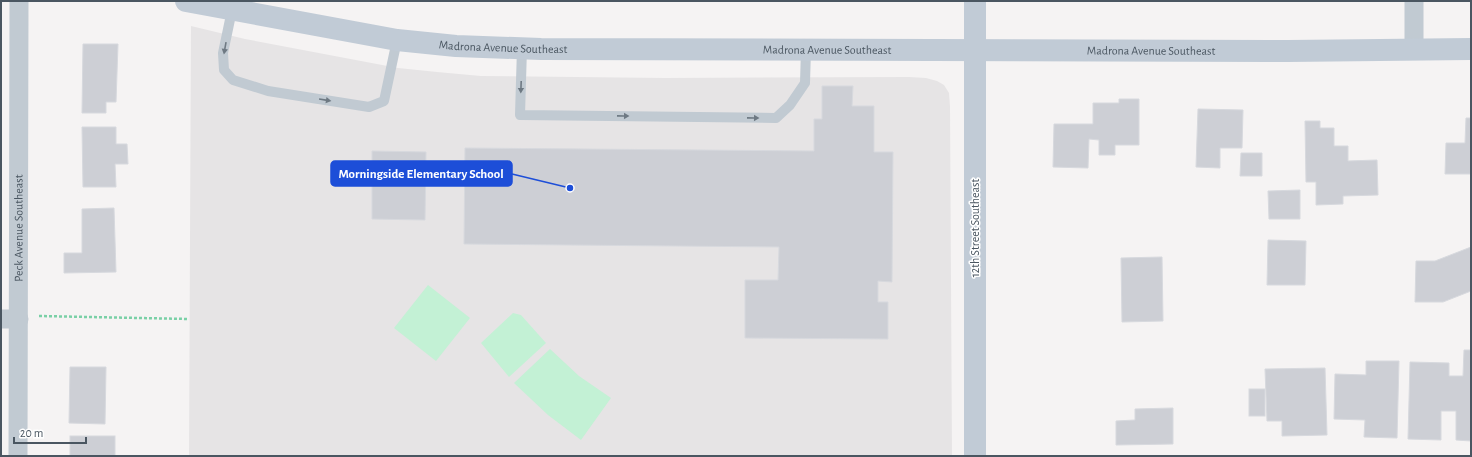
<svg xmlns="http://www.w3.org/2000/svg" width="1472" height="457" font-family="'Alegreya Sans',sans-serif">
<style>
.education{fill:#e6e4e5}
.green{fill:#c3f1d5}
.building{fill:#cdcfd5;stroke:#d7d9de}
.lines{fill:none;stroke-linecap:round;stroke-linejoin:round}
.path{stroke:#7ad0a6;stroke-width:2.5;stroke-dasharray:3 2;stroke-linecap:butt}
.service{stroke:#c1cad2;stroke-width:10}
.minor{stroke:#c1cad2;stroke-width:19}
.secondary{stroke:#c1cbd6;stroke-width:22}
.oneway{fill:#6e7983}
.labels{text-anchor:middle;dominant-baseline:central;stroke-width:3;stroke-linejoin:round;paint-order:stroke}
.street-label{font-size:12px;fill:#4a5661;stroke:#fff}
.leader{fill:none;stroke:#1d4ed8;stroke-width:1.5}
.callout-dot{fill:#1d4ed8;stroke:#fff;stroke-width:1.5}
.callout{fill:#1d4ed8;stroke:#1d4ed8;stroke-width:1.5}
.callout-label{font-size:13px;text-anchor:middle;font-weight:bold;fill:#fff}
</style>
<rect width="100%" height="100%" fill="#f5f3f3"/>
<polygon class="education" points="191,26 245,39 398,68 437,72 481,76 665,78 909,77 926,78 937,81 944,85 949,93 950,107 952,456 189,456"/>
<g class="green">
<polygon points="428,285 470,318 436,361 394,328"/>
<polygon points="513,313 521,315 546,343 509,377 481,343"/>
<polygon points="550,349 579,376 611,398 581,440 548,415 514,383"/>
</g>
<g class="building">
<polygon points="83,44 118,44 116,102 106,102 106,113 82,113"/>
<polygon points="822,86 853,86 852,106 874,106 874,152 893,152 892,282 878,281 878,302 888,302 888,339 745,338 745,280 778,280 779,247 464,244 465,148 814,151 814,119 822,119"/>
<polygon points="1119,99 1139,99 1139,145 1115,145 1115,155 1099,155 1099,140 1089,139 1088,168 1053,167 1054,124 1093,124 1093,103 1119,103"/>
<polygon points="1198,109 1243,110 1242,148 1220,148 1220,168 1196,167"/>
<polygon points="1466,118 1471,118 1471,174 1445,174 1446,143 1465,143"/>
<polygon points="1305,121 1320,121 1320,128 1334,128 1334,146 1348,146 1348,161 1377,160 1378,195 1343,196 1343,204 1316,205 1316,182 1306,182"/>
<polygon points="82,127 116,127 116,144 127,144 128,164 115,164 116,187 83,187"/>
<polygon points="372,151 426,152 425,220 372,219"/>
<polygon points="1241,153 1262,153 1262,176 1240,176"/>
<polygon points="1300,190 1300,219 1269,219 1268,191"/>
<polygon points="114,208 116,272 64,273 64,253 82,253 82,209"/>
<polygon points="1268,240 1306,241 1305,285 1267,285"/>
<polygon points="1471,247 1471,291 1443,302 1415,302 1416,261 1435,261"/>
<polygon points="1162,257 1163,321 1122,322 1121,258"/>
<polygon points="1464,350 1471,350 1471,441 1456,440 1456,411 1441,411 1441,440 1408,439 1410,362 1449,363 1449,376 1463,376"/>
<polygon points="1366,361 1399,361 1397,438 1364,437 1365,420 1334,419 1335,374 1366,375"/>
<polygon points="70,367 106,367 105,424 69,423"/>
<polygon points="1325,368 1327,435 1282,436 1282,421 1267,421 1265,369"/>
<rect x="1249" y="389" width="16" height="27"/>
<polygon points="1173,408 1173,444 1116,445 1116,421 1135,420 1135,409"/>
<rect x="70" y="436" width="45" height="20"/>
</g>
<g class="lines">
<polyline class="path" points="39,316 189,319"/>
<g class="service">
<polyline points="232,10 223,53 224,70 233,80 268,91 369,107 384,101 397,40"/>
<polyline points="522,48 520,115 776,118 790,105 805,83 806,49"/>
</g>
<g class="minor">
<polyline points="1414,48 1414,1"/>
<polyline points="1,319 19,319"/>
<path id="s1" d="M18,456L19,1"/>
</g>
<g class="secondary">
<path id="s2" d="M186,1L397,40L456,46L541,49L1288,51L1471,49"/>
<polyline points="975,1 975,456"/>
</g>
</g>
<defs><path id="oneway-solid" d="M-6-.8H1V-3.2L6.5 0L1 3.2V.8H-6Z"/></defs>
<g class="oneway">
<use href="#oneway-solid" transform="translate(225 48) rotate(100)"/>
<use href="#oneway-solid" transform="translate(521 87) rotate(92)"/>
<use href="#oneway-solid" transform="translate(325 100) rotate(9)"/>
<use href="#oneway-solid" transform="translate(623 116) rotate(1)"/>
<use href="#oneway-solid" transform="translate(753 118) rotate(1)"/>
</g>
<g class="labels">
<g class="street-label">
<text stroke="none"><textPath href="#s2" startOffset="321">Madrona Avenue Southeast</textPath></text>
<text stroke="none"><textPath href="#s2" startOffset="645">Madrona Avenue Southeast</textPath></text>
<text stroke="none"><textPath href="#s2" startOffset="969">Madrona Avenue Southeast</textPath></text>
<text transform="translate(975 228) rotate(-90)">12th Street Southeast</text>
<text stroke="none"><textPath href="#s1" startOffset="228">Peck Avenue Southeast</textPath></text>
</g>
</g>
<path class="leader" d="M570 188L512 174"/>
<circle class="callout-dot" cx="570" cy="188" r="4"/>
<rect class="callout" x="331" y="161" width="181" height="25" rx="4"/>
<g class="callout-label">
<text x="421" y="178">Morningside Elementary School</text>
</g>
<rect width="1472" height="457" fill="none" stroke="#4a5661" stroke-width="4"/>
<path d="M14 437v6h72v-6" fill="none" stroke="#4a5661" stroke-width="2"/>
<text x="20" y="437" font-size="12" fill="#4a5661" stroke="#ffffff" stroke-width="3" paint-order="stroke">20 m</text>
</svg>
